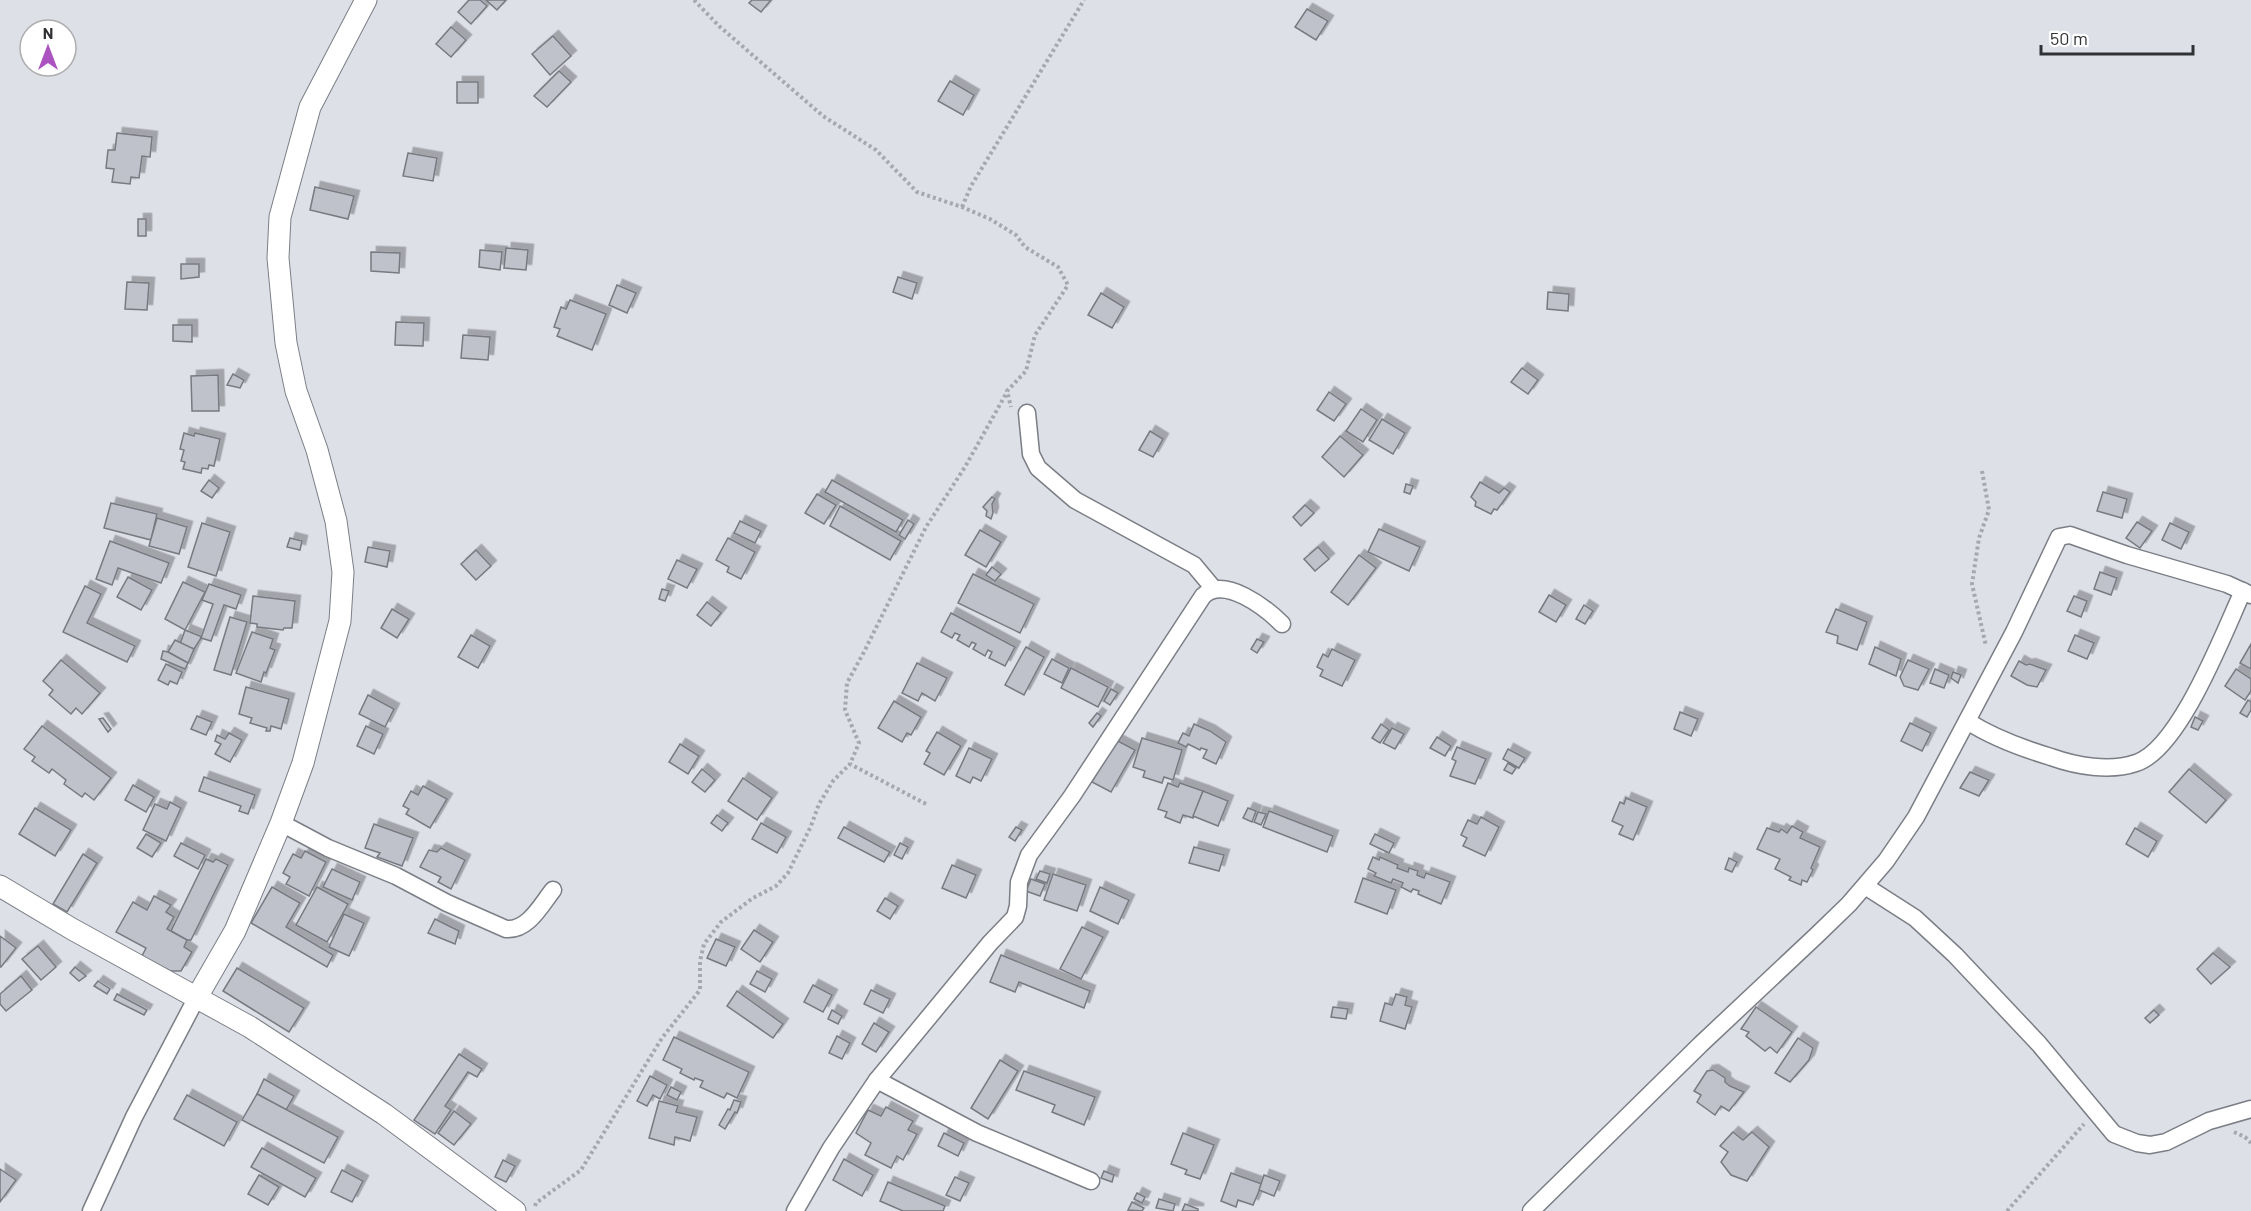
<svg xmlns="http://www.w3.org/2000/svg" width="2251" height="1211" font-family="Barlow,sans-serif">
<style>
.building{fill:#bfc2ca;stroke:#787a81;stroke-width:1.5;filter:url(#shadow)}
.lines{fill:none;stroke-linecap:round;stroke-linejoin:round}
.minor-casing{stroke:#7b7e85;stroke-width:19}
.tertiary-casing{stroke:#7b7e85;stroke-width:23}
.path{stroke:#a7a8af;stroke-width:4;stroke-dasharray:3 3;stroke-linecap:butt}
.minor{stroke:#fff;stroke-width:16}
.tertiary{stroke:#fff;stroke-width:21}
</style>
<defs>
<filter id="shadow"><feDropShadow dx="5.5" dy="-5.5" stdDeviation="0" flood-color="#0004"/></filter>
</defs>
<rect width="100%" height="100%" fill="#dee0e8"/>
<g class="building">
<polygon points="469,0 480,0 487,6 471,24 458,12"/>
<polygon points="486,0 506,0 497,10"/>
<polygon points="752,0 771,0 761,12 749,3"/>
<polygon points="1307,9 1328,21 1316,40 1295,27"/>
<polygon points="451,27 466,40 451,57 436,44"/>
<polygon points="553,36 571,56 550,75 532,54"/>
<polygon points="559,71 571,82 547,107 534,96"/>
<polygon points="950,81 974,95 963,115 938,101"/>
<rect x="457" y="82" width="21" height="21"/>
<polygon points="117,133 152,137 150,157 142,156 139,178 131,177 130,184 112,182 114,169 106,168 108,150 115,150"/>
<polygon points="408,153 437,158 433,181 403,176"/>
<polygon points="315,187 354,196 348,219 310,210"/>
<rect x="138" y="219" width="8" height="17"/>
<polygon points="506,248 528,250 526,270 504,268"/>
<polygon points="480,250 502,252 500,270 479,267"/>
<polygon points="371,252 400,253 399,273 371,271"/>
<polygon points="181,264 199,264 199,277 181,279"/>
<polygon points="898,277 917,283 912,299 893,292"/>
<polygon points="127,282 149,283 147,310 125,309"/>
<polygon points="617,285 636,293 627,313 609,305"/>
<polygon points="1548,292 1569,294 1568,311 1547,309"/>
<polygon points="1101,293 1124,307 1112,328 1088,315"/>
<polygon points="570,300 606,314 592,350 557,336 560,329 554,327 561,307 566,309"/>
<polygon points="396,322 424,323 423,346 395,345"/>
<polygon points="173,325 192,325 192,342 173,341"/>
<polygon points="463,335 490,337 488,360 461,358"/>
<polygon points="1522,368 1538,380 1528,394 1511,382"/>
<polygon points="233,374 244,380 240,388 227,385"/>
<polygon points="218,375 219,411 192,411 191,376"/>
<polygon points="1329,392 1346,404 1334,421 1317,410"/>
<polygon points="1361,409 1377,420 1363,442 1346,431"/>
<polygon points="1382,419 1405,433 1393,454 1369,440"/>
<polygon points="1150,431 1163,439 1153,457 1139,450"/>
<polygon points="184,433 194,436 195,433 220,439 214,466 209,465 208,469 202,468 201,473 183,469 185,462 181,461 184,450 180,449"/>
<polygon points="1340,436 1363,455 1344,477 1322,457"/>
<polygon points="209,480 219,488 212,498 201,491"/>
<polygon points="832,480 903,520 896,532 825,492"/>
<polygon points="1480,482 1499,493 1504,488 1510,492 1497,510 1494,509 1491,514 1475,506 1476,502 1471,497"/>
<polygon points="1406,484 1413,486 1410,494 1404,492"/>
<polygon points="2103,492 2127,499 2122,518 2097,511"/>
<polygon points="817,494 836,505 824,524 805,513"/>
<polygon points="992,497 995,499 992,504 993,513 991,519 986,516 987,511 983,507"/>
<polygon points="111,503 157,514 151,540 104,528"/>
<polygon points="1305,505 1314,513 1301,526 1293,517"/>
<polygon points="840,506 901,541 890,560 830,526"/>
<polygon points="157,518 187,527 179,554 149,546"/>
<polygon points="908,520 914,524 905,539 899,535"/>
<polygon points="740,521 761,531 755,543 734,533"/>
<polygon points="2137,522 2152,531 2140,548 2126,538"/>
<polygon points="202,523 230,532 216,576 188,567"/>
<polygon points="2170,523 2189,532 2181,549 2162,540"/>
<polygon points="1379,529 1420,547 1409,571 1368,552"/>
<polygon points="980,530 1001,542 986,567 965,555"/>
<polygon points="290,538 302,541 300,550 287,547"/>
<polygon points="728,538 755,552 741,579 727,572 729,567 716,560"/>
<polygon points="110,541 169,563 161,583 118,568 112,585 96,579"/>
<polygon points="368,547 390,551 387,567 365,562"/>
<polygon points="1318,547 1329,559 1315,571 1304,559"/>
<polygon points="476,550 491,566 476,580 461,564"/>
<polygon points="1359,555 1376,568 1348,605 1331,592"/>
<polygon points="677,560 697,569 687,588 668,579"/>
<polygon points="992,567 1001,574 995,581 986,575"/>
<polygon points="2100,572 2117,578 2111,595 2094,589"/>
<polygon points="973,574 1034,604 1020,633 958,603"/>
<polygon points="128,577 152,590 141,610 117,597"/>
<polygon points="183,582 205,592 185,630 165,619"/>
<polygon points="209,584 241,595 236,609 224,605 211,641 201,638 213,604 202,600"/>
<polygon points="85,586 101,594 87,623 135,646 127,662 63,632"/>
<polygon points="662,589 669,591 665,601 659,599"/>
<polygon points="1549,595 1566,605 1556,622 1539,612"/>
<polygon points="253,596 295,601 292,628 284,628 283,630 257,627 257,624 250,623"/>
<polygon points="2074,596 2087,601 2081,617 2067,611"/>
<polygon points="707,602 721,613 711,626 697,615"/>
<polygon points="1584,605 1593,611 1585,624 1576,619"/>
<polygon points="392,609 409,619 397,638 381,628"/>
<polygon points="1836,609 1867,622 1857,650 1837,643 1838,636 1826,632"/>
<polygon points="951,613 1015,647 1005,666 989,658 992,652 988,650 985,656 973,649 976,644 972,642 969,647 957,640 960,635 955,633 952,638 941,632"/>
<polygon points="230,617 247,622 231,675 214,670"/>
<polygon points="185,630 200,636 201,638 194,649 180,644"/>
<polygon points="252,632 273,639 270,648 275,650 266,673 264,672 261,682 236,673"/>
<polygon points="471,635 490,646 478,668 458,657"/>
<polygon points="2075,635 2094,643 2087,659 2068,651"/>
<polygon points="1257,639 1264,642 1257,653 1251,649"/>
<polygon points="175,640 194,649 188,663 168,652"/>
<polygon points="2251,644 2251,669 2240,663"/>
<polygon points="1026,647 1044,657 1024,695 1005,685"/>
<polygon points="1875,647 1901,659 1896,676 1869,664"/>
<polygon points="1332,649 1355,660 1342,686 1320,676 1323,670 1317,667 1323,654 1328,657"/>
<polygon points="163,651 168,652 188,663 185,669 161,659"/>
<polygon points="1052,659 1069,668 1062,683 1044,674"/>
<polygon points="61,660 100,693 82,714 76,708 71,714 49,695 53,690 43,681"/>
<polygon points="1908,660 1929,669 1918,690 1904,686 1900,677"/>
<polygon points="2019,661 2026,665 2030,664 2046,670 2037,687 2027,685 2011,676"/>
<polygon points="917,663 947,678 935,701 922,693 918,701 902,693"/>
<polygon points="166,664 182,672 177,684 170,681 168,685 158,680"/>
<polygon points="1071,668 1108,687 1098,707 1061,688"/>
<polygon points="1935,669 1949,675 1944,688 1930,683"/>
<polygon points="2236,669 2251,679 2251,691 2245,700 2225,686"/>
<polygon points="1953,672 1961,675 1958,683 1951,678"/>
<polygon points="246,687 289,699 281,729 271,726 270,731 266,731 267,728 250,723 252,718 239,714"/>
<polygon points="1111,689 1118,693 1110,705 1104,701"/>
<polygon points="368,695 394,709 385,727 359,714"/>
<polygon points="2248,700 2251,702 2251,710 2247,717 2240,713"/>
<polygon points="894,701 921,717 911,735 907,733 902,742 878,728"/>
<polygon points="1680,712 1698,719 1691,736 1674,729"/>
<polygon points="1097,713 1101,716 1093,727 1089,723"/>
<polygon points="197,716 212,722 206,735 191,729"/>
<polygon points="2195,717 2203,721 2198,730 2191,727"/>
<polygon points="103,718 111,729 108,732 99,719"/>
<polygon points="1910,723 1931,733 1922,751 1901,741"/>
<polygon points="1194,724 1210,731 1226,742 1216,764 1203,758 1207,750 1201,748 1200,750 1188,744 1186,747 1178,743 1183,733 1189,736"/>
<polygon points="1381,724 1389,730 1380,743 1372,738"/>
<polygon points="42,726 111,778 94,800 85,793 82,797 64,784 66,780 52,769 49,773 32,761 35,757 24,749"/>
<polygon points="366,726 383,734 374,754 357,746"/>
<polygon points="1392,728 1404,734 1395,749 1383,743"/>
<polygon points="937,732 961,746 944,775 924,764 930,753 926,751"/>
<polygon points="229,733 242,740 230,762 215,754 221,744 215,741 217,735 225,739"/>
<polygon points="1437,737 1451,746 1445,756 1430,748"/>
<polygon points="1142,738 1182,750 1173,780 1164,777 1162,783 1143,777 1145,771 1133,767"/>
<polygon points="1116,740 1135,750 1111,792 1092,782"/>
<polygon points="680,744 699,756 688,774 669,762"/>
<polygon points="1457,747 1486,759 1475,784 1450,776 1456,761 1452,759"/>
<polygon points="969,748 992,759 981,781 973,777 970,783 956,776"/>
<polygon points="1508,749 1525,758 1519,768 1503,759"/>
<polygon points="1508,763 1516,768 1512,774 1504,770"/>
<polygon points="702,769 715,780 705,792 692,782"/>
<polygon points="2189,769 2226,800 2206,823 2169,792"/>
<polygon points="1970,772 1989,780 1979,796 1960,788"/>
<polygon points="204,777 255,795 248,814 239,811 241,806 199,791"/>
<polygon points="743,778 772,798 757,820 728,801"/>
<polygon points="1168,783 1178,787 1180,783 1203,791 1193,818 1183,815 1180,823 1165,817 1167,812 1158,809"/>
<polygon points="133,785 154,797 146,812 125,800"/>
<polygon points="423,786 447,799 430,828 406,814 409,809 403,806 411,791 418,795"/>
<polygon points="1203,791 1228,801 1218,826 1193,816"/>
<polygon points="1626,798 1647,807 1633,840 1619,834 1623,826 1612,821 1620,802 1624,804"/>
<polygon points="170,802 181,808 166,841 143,830 155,804 167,809"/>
<polygon points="35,808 71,830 55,856 19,834"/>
<polygon points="1248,808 1256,811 1252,822 1243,818"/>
<polygon points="1269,811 1333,836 1327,852 1263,827"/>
<polygon points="1258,812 1266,814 1261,825 1254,822"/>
<polygon points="717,815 728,823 722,831 711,823"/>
<polygon points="1481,817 1499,827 1485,856 1463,846 1467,838 1461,835 1468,820 1477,824"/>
<polygon points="761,823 786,837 777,853 752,839"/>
<polygon points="374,824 413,838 402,866 377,857 380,853 365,848"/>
<polygon points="1792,826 1803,832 1800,838 1820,847 1811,868 1813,870 1807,882 1802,880 1801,885 1789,880 1791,877 1775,869 1780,859 1757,849 1767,828 1779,832 1781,829 1787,833"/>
<polygon points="844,827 890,852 884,862 838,838"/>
<polygon points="1016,827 1022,830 1015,841 1009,837"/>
<polygon points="2135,828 2157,841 2148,857 2126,844"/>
<polygon points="146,834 161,843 152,857 137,848"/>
<polygon points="1375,834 1394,843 1389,853 1370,844"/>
<polygon points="181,843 205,855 198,869 174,856"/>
<polygon points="900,843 908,847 902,859 894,855"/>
<polygon points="1194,847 1224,855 1219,871 1189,863"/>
<polygon points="441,848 465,860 451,889 438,882 441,877 420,867 429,850 437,852"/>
<polygon points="305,851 326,862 309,896 286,884 290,877 283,873 293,854 301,858"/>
<polygon points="83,854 97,863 67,912 53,904"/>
<polygon points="1373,857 1379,860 1380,857 1398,865 1397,868 1408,872 1409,868 1418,871 1417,875 1424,878 1426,873 1450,882 1441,904 1418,894 1419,891 1413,889 1411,892 1401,887 1403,883 1393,879 1391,883 1374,876 1376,873 1368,869"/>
<polygon points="1729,858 1737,862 1732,872 1725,869"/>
<polygon points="206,859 213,862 216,859 228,865 191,940 187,940 171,931"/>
<polygon points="952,865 976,875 966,898 942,888"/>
<polygon points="332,869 360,882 352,900 323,887"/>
<polygon points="1040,871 1050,874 1047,883 1036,879"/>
<polygon points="1053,874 1086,885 1077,911 1044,900"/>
<polygon points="1363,878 1396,890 1387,914 1355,902"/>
<polygon points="1031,879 1045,884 1040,896 1026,891"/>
<polygon points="272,887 300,903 286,927 333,955 327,967 251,923"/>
<polygon points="317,887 348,904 327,942 296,925"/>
<polygon points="1100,887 1129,900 1118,924 1090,911"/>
<polygon points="154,896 171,905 166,912 174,917 167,929 187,940 184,947 192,952 181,971 170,971 142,956 146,948 116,932 133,902 147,910"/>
<polygon points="885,898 898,906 890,919 877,911"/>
<polygon points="344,914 364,923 349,956 329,947"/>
<polygon points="435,919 459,931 455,944 428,933"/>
<polygon points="1082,927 1103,937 1081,979 1060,969"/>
<polygon points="754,930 773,942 760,962 741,949"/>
<polygon points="0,936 16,948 1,967 0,967"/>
<polygon points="716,939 735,947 726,966 707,958"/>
<polygon points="38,946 56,967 41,980 22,959"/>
<polygon points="2213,953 2230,967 2211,984 2197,969"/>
<polygon points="1001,955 1090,991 1084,1008 1019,982 1015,992 990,982"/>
<polygon points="75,967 86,976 79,981 70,973"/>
<polygon points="237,968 304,1008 289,1032 223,991"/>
<polygon points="757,971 772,979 765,992 750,984"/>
<polygon points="21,976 32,990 6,1011 0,1004 0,994"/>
<polygon points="98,981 110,989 107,994 94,986"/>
<polygon points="813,985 832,995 823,1012 804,1002"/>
<polygon points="871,990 890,999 883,1013 864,1004"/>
<polygon points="737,991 783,1024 773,1038 727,1006"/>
<polygon points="117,994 147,1010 144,1015 114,1000"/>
<polygon points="1396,994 1407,997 1405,1005 1412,1007 1405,1029 1380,1021 1385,1003 1392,1005"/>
<polygon points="1333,1007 1348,1009 1346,1019 1331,1017"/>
<polygon points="1756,1007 1792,1032 1777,1053 1770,1047 1765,1051 1746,1036 1749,1032 1741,1029"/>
<polygon points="832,1010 842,1016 838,1024 828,1019"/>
<polygon points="2154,1010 2159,1015 2150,1023 2145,1018"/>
<polygon points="874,1023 889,1032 876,1052 862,1044"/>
<polygon points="837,1036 850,1043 842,1059 829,1053"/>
<polygon points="674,1037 749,1072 737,1098 727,1093 724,1098 700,1087 703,1081 695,1078 694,1080 680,1073 682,1069 663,1060"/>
<polygon points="1798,1038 1813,1048 1809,1060 1790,1082 1775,1073"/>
<polygon points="459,1054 482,1069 477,1077 468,1072 445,1106 451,1110 435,1134 414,1120"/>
<polygon points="1000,1060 1018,1071 988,1119 971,1108"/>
<polygon points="1713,1070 1725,1078 1725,1082 1730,1086 1744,1092 1729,1111 1721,1106 1715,1115 1697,1102 1701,1095 1694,1091 1707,1071"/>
<polygon points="1024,1071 1095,1097 1084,1125 1052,1112 1055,1105 1016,1090"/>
<polygon points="650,1076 667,1085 660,1099 653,1095 647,1106 637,1101"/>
<polygon points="264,1079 294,1096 286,1110 257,1094"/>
<polygon points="671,1087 681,1092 677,1100 667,1095"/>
<polygon points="257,1094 338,1137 324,1163 242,1120"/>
<polygon points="187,1095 237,1122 224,1146 174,1119"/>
<polygon points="734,1100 741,1102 737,1113 735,1112 725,1129 719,1125 728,1109 730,1110"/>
<polygon points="659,1101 678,1106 676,1112 697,1117 690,1141 675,1137 674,1145 649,1138"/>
<polygon points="886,1107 913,1121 908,1130 917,1134 903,1160 897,1156 891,1168 865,1155 871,1143 856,1133 868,1110 881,1116"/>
<polygon points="454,1111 471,1124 454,1145 438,1133"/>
<polygon points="1733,1132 1743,1140 1752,1132 1769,1147 1747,1181 1731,1175 1721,1162 1728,1152 1720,1146"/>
<polygon points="944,1133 964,1143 958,1156 938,1146"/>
<polygon points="1183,1133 1214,1145 1200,1179 1185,1174 1187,1170 1171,1164"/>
<polygon points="262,1148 316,1178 305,1197 251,1167"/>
<polygon points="844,1159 873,1175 862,1196 833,1180"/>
<polygon points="503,1160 515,1166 506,1182 495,1177"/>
<polygon points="0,1169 16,1180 0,1202"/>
<polygon points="342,1170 363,1181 352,1202 331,1192"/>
<polygon points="1104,1171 1114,1175 1112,1182 1101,1178"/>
<polygon points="1231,1173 1262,1184 1253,1205 1238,1200 1236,1207 1221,1201"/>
<polygon points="259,1175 279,1187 268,1205 248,1194"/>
<polygon points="1264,1175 1280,1181 1274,1196 1259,1190"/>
<polygon points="955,1177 969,1183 960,1201 946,1195"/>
<polygon points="888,1182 945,1206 943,1211 903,1211 880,1201"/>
<polygon points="1137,1193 1145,1197 1142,1203 1134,1199"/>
<polygon points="1159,1199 1175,1204 1173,1211 1156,1208"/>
<polygon points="1132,1202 1144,1208 1142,1211 1128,1210"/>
<polygon points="1185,1204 1198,1209 1198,1211 1182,1211"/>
</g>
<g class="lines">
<defs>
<g id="minor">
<polyline points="1027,413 1031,454 1038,468 1075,500 1194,565 1214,589"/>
<path d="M1967,721C1992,737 2021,748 2051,757C2076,766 2110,772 2136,763C2180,749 2224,632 2243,591"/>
<path d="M281,823L328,848L396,876L447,903L506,929C528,931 541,905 553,890"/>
<polyline points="1865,886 1915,918 1955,955 2039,1044 2114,1134 2137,1143 2150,1145 2166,1142 2209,1121 2251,1109"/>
<polyline points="877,1080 977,1133 1091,1181"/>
<polyline points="91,1211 134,1117 197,997"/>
<path d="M795,1211L831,1148L877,1080L990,943L1015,917L1018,906L1019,882L1029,855L1072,796L1203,596C1224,575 1266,608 1282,624"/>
<polyline points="1531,1211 1701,1044 1817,935 1849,904 1886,861 1916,817 2014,632 2059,537 2070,535 2127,555 2227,584 2251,595"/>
</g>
<g id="tertiary">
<polyline points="0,886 72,929 250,1027 384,1114 515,1211"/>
<polyline points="197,997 235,931 281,823 303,763 340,621 343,572 336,521 317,450 296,391 286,343 278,258 280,217 310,107 366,0"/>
</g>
</defs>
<use href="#minor" class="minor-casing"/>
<use href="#tertiary" class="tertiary-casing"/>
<g class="path">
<polyline points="694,0 719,26 823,116 876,150 917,192 962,207 990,219 1016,235 1025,247 1058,267 1068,285 1035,335 1026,371 1007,391 1011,407"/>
<polyline points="962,207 971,186 1084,0"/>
<polyline points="1982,471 1989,510 1979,538 1972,584 1986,646"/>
<polyline points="926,804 850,764 859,743 845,710 847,683 864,652 926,527 965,467 1007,392"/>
<polyline points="2234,1132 2245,1137 2251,1143"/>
<polyline points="535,1206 536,1203 581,1170 662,1038 700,990 700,961 704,944 721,922 753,898 776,886 788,873 811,826 819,804 833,781 850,764"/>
<polyline points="2007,1211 2084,1124"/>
</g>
<use href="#minor" class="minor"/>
<use href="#tertiary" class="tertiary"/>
</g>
<g transform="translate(48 48)"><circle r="28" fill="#ffffff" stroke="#adadae" stroke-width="1.5"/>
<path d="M0-4.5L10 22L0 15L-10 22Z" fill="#aa53c1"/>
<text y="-9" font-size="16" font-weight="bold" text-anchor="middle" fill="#313235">N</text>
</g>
<path d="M2041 45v9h152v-9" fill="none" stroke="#313235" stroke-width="3"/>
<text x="2050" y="45" font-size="18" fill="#313235" stroke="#ffffff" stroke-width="4.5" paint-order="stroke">50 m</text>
</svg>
